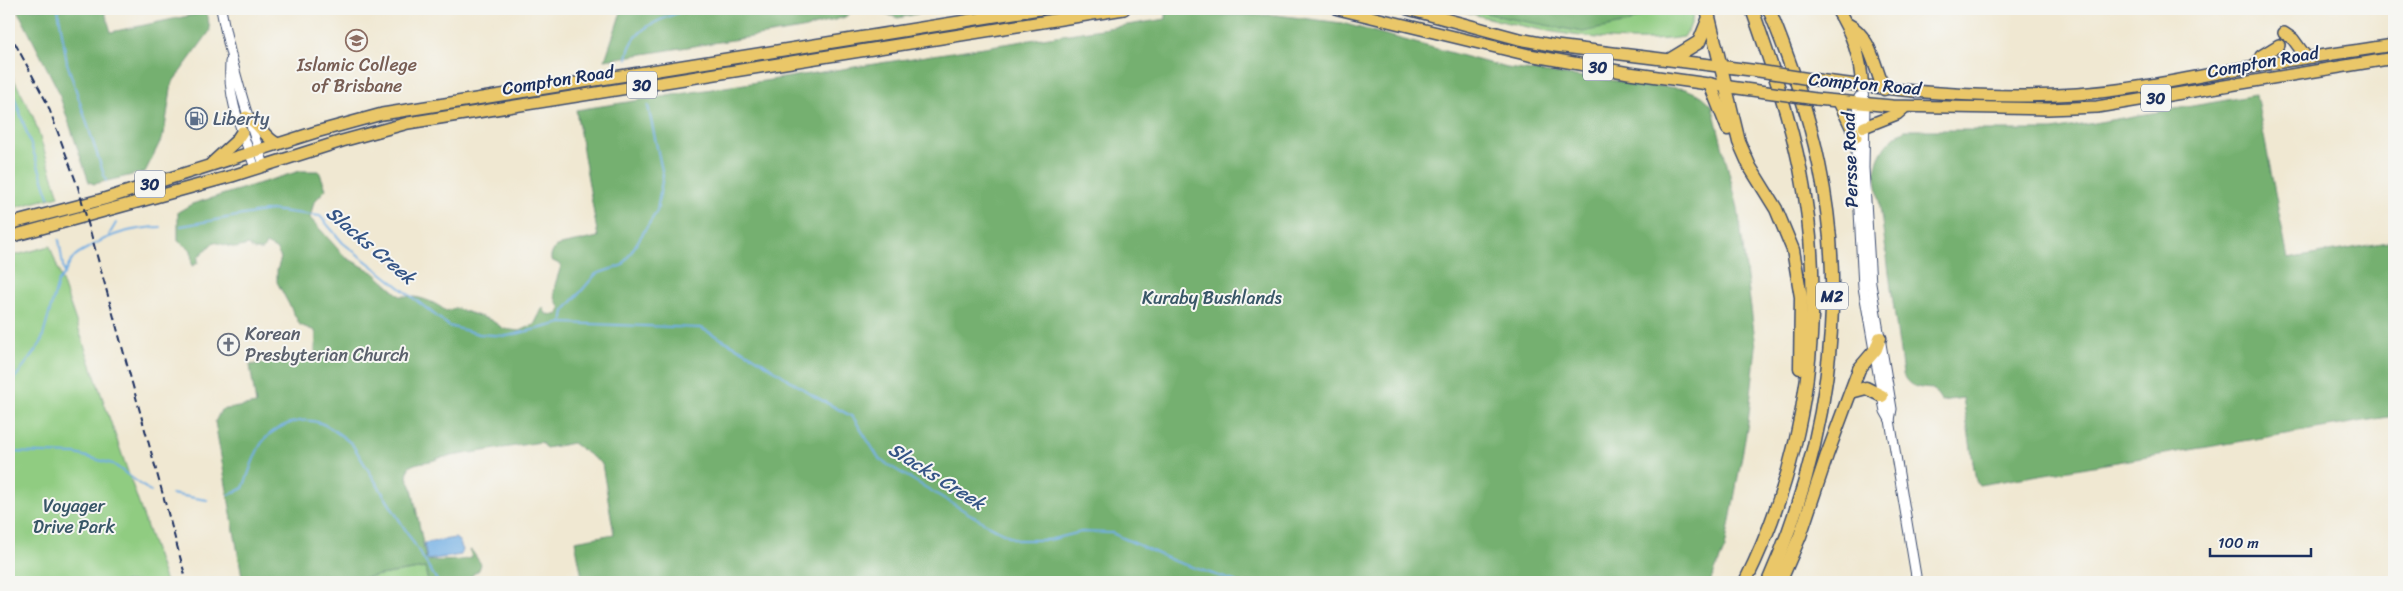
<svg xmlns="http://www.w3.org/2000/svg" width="2403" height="591" font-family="Sriracha,sans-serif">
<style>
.green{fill:#90cc81;stroke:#567e70}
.forest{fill:#74b06f;stroke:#487066}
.water{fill:#72afe4;stroke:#466fa1}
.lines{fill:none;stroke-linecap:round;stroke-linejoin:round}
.stream{stroke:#72afe4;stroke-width:2}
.tertiary-casing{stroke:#3b4b6f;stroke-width:11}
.primary-casing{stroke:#3b4b6f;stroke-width:14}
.motorway-casing{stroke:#3b4b6f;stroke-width:15}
.tertiary{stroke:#fff;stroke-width:9}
.primary{stroke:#eac769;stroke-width:11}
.motorway{stroke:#eac769;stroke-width:12}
.rail{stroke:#1b2f5e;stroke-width:2;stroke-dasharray:8 4;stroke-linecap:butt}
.primary-bridge-casing{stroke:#3b4b6f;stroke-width:14;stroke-linecap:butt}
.primary-bridge{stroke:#eac769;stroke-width:11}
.labels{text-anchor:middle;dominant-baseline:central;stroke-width:4;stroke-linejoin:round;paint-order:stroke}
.shield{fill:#f6f6f2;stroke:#5d6b8a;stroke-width:1}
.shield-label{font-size:16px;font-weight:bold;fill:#1b2f5e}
.street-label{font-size:18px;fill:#1b2f5e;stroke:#f6f6f2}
.education-label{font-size:18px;fill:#785e54;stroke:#f6f6f2}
.service-label{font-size:18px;fill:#4e5e75;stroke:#f6f6f2;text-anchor:start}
.park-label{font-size:18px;fill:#385667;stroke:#f6f6f2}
.worship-label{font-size:18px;fill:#5b616d;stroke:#f6f6f2;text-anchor:start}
.water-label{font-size:19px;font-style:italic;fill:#355586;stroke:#f6f6f2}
</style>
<rect width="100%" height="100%" fill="#f6f6f2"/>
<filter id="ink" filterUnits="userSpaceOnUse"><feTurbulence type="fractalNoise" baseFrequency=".02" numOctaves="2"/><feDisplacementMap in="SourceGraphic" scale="10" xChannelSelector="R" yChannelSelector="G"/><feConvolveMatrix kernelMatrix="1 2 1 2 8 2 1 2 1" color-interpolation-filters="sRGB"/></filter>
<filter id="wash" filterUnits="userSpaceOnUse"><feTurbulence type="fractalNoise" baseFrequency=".0096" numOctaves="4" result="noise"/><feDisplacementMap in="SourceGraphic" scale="20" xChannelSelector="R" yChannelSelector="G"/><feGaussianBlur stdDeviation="1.12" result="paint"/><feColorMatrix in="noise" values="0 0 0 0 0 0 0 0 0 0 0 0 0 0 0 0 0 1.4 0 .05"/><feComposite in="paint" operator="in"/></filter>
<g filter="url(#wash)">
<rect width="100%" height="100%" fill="#f0e8d2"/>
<g class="green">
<path d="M1454,9H1692C1695,19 1689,29 1684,37C1613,48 1522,28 1454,9Z"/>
<polygon points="9,70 33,116 59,196 9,209"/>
<polygon points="50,246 166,582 9,582 9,257"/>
<polygon points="425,568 428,582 335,582"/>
</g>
<g class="forest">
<polygon points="17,9 104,9 111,32 207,12 210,31 172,83 164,134 145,172 94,184 89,182 57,88"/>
<polygon points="622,9 852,9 853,11 845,17 802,29 605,60"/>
<polygon points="879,9 939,9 898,18 880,12"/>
<path d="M1166,9H1206L1207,15H1277L1342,23L1507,68L1686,89L1702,96L1712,105L1738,208L1756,347L1748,423L1725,548L1710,582H583L575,541L614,534L602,464L573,443L546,448L541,442L439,458C429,464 419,460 409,467L407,477L412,488L426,559L428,561C439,560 464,562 472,557L470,550L472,551L481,564L479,570L471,576L473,582L488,580L489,582H428L425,568L335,582H243L215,422L221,410L256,404L250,365L316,355C313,347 318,339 315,331L300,325L277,282V270L281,258L276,249L266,244L263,250H254L248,245L236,248L214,242L198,257V263L192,266L191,250L178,241V212L192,204L300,171H319L326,189L314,202L310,218L345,257L373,272L400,296C418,296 432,300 446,311L455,308L491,320L504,329L519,331L534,325L543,307L546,314L558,315L561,308C548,292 557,283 561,265L551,260V255L556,246L598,237L576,110L1166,19Z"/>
<polygon points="1470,9 1655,9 1627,23 1583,32 1506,18"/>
<path d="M2256,95L2288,259L2394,241V416L1979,485L1976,481L1963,398L1941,401L1933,389C1920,388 1908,388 1903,374L1875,171C1879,152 1888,139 1905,130H2053Z"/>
</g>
<polygon class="water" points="455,538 459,541 463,550 461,555 427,560 424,543"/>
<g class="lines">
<g class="stream">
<polyline points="58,9 67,63 106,181"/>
<path d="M627,59C631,26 663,19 688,9"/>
<polyline points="13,93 49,197"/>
<polyline points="181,226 271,210 320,216 343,243 449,326 479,334 507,336 562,323 564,311 596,274 623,265 657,211 663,175 648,106"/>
<polyline points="109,235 116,223"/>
<polyline points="59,240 64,272"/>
<polyline points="562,323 701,328 753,356 812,395 853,417 880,460 988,525 1017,540 1049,540 1081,532 1112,533 1174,561 1237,582"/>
<path d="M9,386L41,343L58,282C66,274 68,264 75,256C78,253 84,250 88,248C112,233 133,228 161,227"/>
<polyline points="9,452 76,454 113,464 151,492"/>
<polyline points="171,494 207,500"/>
<path d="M229,495L243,488C249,474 253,457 261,444C268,434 275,429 285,425C314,413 330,426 352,444L438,582"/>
</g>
</g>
</g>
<g filter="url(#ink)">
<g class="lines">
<defs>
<g id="tertiary">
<path d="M221,9C231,63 246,113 264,165"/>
<path d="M230,62C227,100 243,133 255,168"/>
<polyline points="1862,86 1865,105 1864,168 1871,284 1892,409 1890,420 1917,582"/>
<polyline points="1859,97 1856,154 1863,287 1882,396 1885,411 1890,420"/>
</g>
<g id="primary">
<polyline points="1338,9 1529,55 1629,73 1766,92"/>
<polyline points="1408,9 1519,39 1556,46 1759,71"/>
<polyline points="2284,33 2293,39 2306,57"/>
<polyline points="2257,66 2261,56 2279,45"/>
<path d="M1810,79C1898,91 1988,100 2077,94C2137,90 2197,76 2256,66C2302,58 2348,52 2394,45"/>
<polyline points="1816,99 1892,106 2048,109 2097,107 2394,58"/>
<polyline points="1839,102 1856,137"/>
<path d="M246,117C260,123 264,138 278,144"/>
<polyline points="1864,127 1897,114 1905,107"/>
<polyline points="212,163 236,141 242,132"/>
<polyline points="9,224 104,199 316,132 382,114 1040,9"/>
<polyline points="9,237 232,176 342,141 408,123 1124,9"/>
</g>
<g id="motorway">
<polyline points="1707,9 1739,142 1750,167 1776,209 1793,250 1801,297 1800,368"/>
<path d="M1837,9C1852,32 1861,58 1862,86"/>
<path d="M1847,24C1871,36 1874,67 1884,89"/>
<polyline points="1671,59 1699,42 1708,20"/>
<polyline points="1710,84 1728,129"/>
<polyline points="1851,392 1866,388 1882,396"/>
<path d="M1745,582C1808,456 1828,307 1800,168C1789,114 1770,61 1752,9"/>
<path d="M1768,582C1826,451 1849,305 1819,164C1808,110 1789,59 1769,9"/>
<polyline points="1780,582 1800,536 1827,455 1859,369 1876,349 1880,338"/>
</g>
</defs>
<use href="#tertiary" class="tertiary-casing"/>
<use href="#primary" class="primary-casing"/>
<use href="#motorway" class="motorway-casing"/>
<use href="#tertiary" class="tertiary"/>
<use href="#primary" class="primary"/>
<use href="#motorway" class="motorway"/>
<polyline class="rail" points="9,32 47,103 78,187 187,582"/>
<defs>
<g id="primary-bridge">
<polyline points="1759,71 1810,79"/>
<polyline points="1766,92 1816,99"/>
</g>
</defs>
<use href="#primary-bridge" class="primary-bridge-casing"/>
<use href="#primary-bridge" class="primary-bridge"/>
</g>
</g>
<defs>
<symbol id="school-ring" viewBox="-11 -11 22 22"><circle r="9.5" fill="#f6f6f2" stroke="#8d6e63" stroke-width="1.5"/><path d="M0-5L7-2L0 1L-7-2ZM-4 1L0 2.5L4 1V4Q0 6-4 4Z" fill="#8d6e63"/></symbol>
<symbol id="fuel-ring" viewBox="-11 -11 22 22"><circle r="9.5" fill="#f6f6f2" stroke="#5c6f8a" stroke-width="1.5"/><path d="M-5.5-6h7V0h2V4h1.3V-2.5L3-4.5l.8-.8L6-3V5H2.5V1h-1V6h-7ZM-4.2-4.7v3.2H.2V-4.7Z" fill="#5c6f8a"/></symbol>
<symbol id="church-ring" viewBox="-11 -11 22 22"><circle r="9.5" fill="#f6f6f2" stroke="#6b7280" stroke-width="1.5"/><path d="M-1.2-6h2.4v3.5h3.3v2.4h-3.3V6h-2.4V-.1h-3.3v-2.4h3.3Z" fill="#6b7280"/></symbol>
</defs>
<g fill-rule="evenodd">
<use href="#school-ring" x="344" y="28" width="25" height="25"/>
<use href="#fuel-ring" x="184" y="106" width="25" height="25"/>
<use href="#church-ring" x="216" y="332" width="25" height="25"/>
</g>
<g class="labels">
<g class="shield">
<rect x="1583" y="53.5" width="30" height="27" rx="4"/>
<rect x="627" y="71.5" width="30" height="27" rx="4"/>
<rect x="2141" y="84.5" width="30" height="27" rx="4"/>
<rect x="135" y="170.5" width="30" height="27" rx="4"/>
<rect x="1816" y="282.5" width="32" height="27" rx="4"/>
</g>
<g class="shield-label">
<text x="1598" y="67">30</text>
<text x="642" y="85">30</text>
<text x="2156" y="98">30</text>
<text x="150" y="184">30</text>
<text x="1832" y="296">M2</text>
</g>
<g class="street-label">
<text transform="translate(2263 62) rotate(-10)">Compton Road</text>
<text transform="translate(558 80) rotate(-9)">Compton Road</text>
<text transform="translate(1865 84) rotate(5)">Compton Road</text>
<text transform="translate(1850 160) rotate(-92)">Persse Road</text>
</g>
<g class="education-label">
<text x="357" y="65">Islamic College<tspan x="357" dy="21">of Brisbane</tspan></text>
</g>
<g class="service-label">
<text x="213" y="119">Liberty</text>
</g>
<g class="park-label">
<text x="1212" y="298">Kuraby Bushlands</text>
<text x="74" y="506">Voyager<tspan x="74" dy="21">Drive Park</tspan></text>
</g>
<g class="worship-label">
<text x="245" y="334">Korean<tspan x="245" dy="21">Presbyterian Church</tspan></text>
</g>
<g class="water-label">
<text transform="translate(371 245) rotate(40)">Slacks Creek</text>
<text transform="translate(937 476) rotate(32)">Slacks Creek</text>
</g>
</g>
<rect width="2403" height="591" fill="none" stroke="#f6f6f2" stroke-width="30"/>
<path d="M2210 548v8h101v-8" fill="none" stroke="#1b2f5e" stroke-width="2.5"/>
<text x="2218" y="548" font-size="15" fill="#1b2f5e" stroke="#f6f6f2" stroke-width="4" paint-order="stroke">100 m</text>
</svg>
